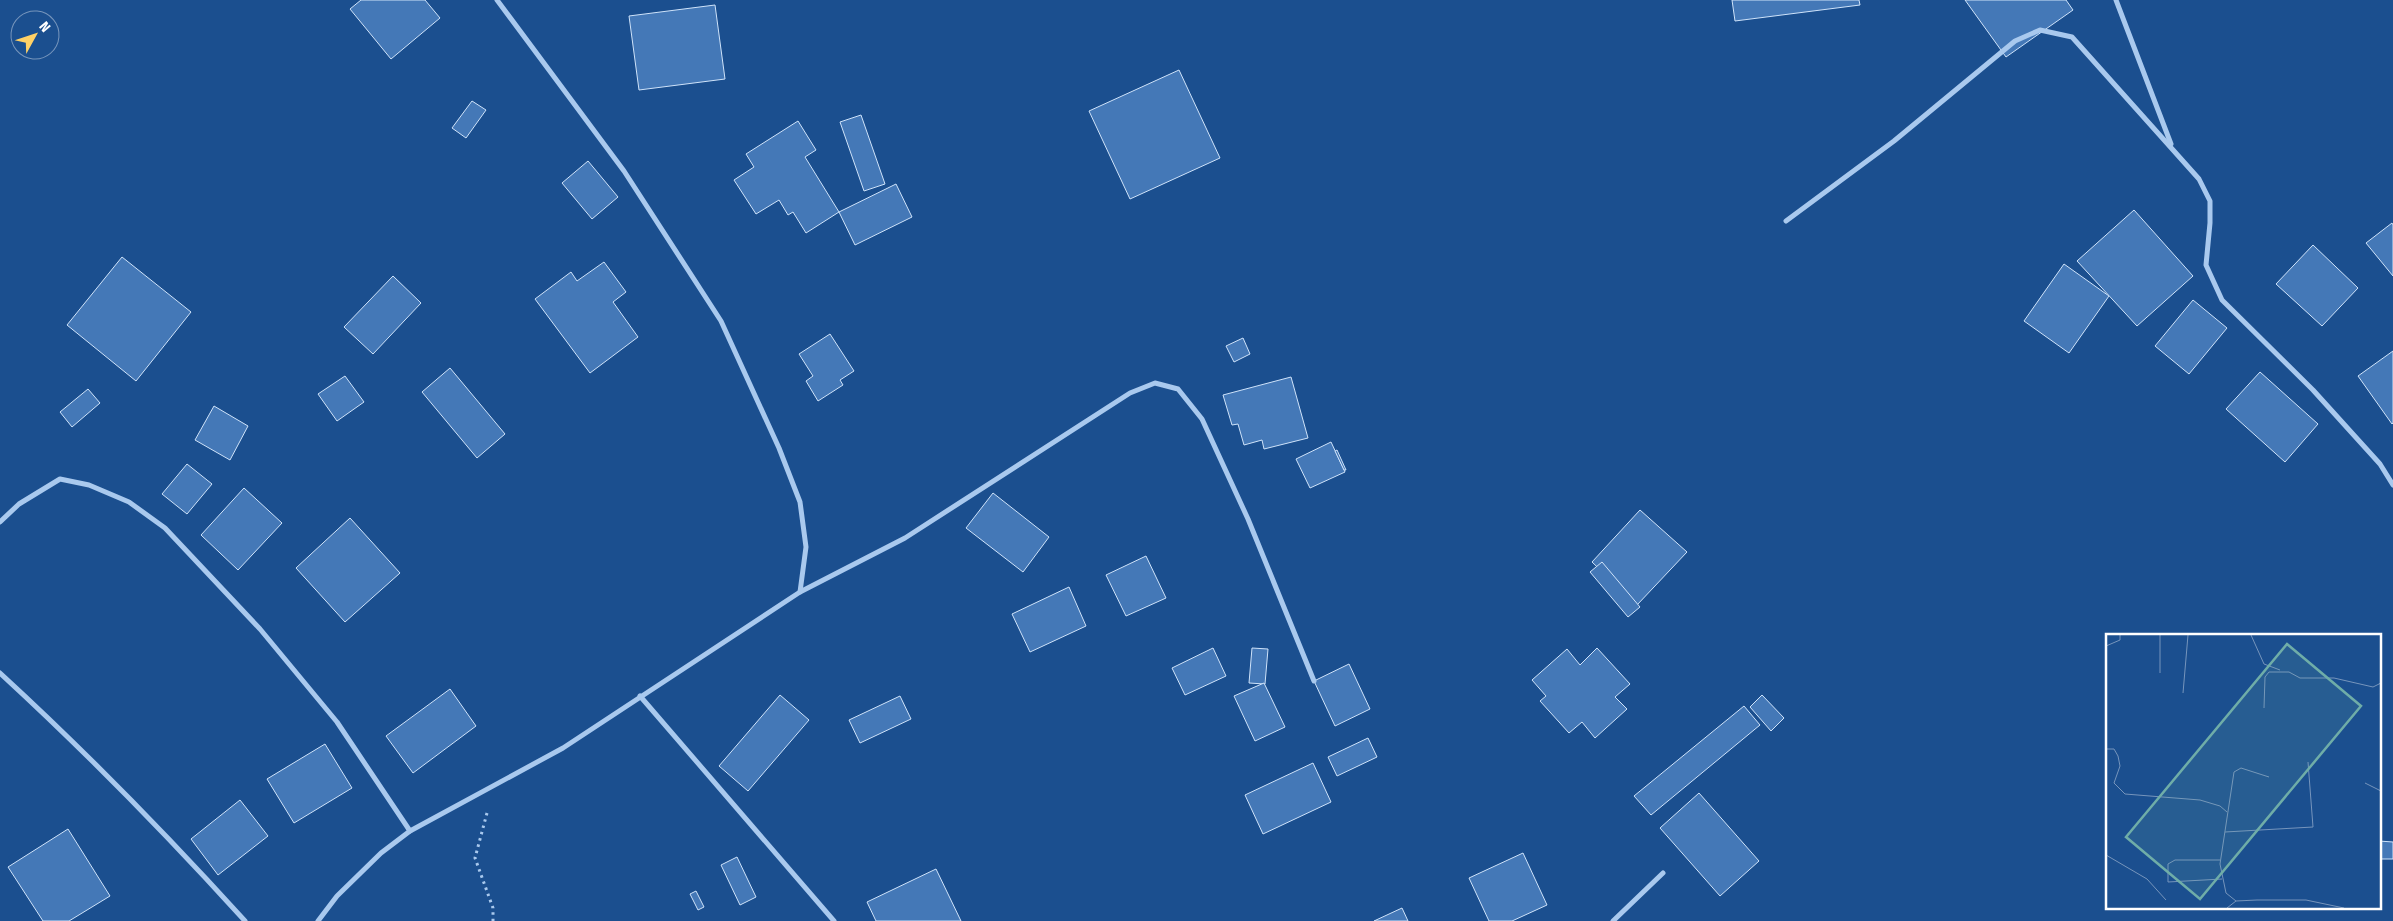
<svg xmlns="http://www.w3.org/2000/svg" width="2393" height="921" font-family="'Fira Sans Condensed',sans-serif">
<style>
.building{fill:#4478b7;stroke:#cfe3fa}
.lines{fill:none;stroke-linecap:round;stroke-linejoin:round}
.path{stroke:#a9c9ee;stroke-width:3;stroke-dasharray:2.5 4;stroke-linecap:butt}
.minor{stroke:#a9c9ee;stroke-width:5}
.inset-road{fill:none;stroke:#7695bc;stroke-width:1}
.view{fill:#6fada8;fill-opacity:0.15;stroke:#6fada8;stroke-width:2.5}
.inset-edge{fill:none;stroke:#fff;stroke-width:2.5}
</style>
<rect width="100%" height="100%" fill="#1b4f8f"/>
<g class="building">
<polygon points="361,0 425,0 440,18 391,59 350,9"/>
<polygon points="1732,0 1859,0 1860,5 1735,21"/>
<polygon points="1965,0 2066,0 2073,10 2006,57"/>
<polygon points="715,5 725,79 639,90 629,16"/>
<polygon points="1179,70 1220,158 1130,199 1089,111"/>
<polygon points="472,101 486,110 466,138 452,128"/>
<polygon points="861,115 885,184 864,191 840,122"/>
<polygon points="798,121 816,150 805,157 839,212 806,233 793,212 788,215 779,200 756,214 734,180 754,167 746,154"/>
<polygon points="588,161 618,197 592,219 562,183"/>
<polygon points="896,184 912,217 855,245 839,212"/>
<polygon points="2134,210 2193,276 2137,326 2077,261"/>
<polygon points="2392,223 2393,225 2393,276 2366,243"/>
<polygon points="2313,245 2358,288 2322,326 2276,284"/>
<polygon points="122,257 191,312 136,381 67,325"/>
<polygon points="604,262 626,292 613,302 638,337 590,373 535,299 571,272 577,281"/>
<polygon points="2064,264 2109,296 2069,353 2024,321"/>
<polygon points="393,276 421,303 373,354 344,327"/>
<polygon points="2193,300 2227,328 2189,374 2155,346"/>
<polygon points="830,334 854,371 840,380 843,385 818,401 806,381 813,376 799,354"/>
<polygon points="1243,338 1250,354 1234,362 1226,346"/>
<polygon points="2393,351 2393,423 2392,424 2358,376"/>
<polygon points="450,368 505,434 477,458 422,392"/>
<polygon points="2260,372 2318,424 2285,462 2226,409"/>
<polygon points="345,376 364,402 337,421 318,394"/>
<polygon points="1291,377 1308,438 1264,449 1262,440 1244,445 1238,424 1232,425 1223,395"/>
<polygon points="88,389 100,403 72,427 60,412"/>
<polygon points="214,406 248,426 230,460 195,440"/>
<polygon points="1331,442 1345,472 1310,488 1296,459"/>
<polygon points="1337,450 1346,470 1344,470 1335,451"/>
<polygon points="187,464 212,484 187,514 162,494"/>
<polygon points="244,488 282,523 238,570 201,535"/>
<polygon points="993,493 1049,537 1023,572 966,528"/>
<polygon points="1640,510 1687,552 1637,605 1592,562"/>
<polygon points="350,518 400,573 345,622 296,568"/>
<polygon points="1146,556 1166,598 1126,616 1106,575"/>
<polygon points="1602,562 1640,607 1628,617 1590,572"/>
<polygon points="1069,587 1086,626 1030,652 1012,614"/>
<polygon points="1213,648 1226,676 1185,695 1172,668"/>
<polygon points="1252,648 1268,649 1265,684 1249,683"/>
<polygon points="1597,648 1630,684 1615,697 1627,709 1595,738 1582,722 1569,733 1540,701 1546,696 1532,680 1567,649 1580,665"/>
<polygon points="1349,664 1370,709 1335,726 1314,681"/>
<polygon points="1264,683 1285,727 1255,741 1234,696"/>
<polygon points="450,689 476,726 413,773 386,736"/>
<polygon points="780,695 809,720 748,791 719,766"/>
<polygon points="1762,695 1784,718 1771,731 1750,707"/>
<polygon points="900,696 911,719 860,743 849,720"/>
<polygon points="1744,706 1760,725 1651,815 1634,796"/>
<polygon points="1368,738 1377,757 1337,776 1328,757"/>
<polygon points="325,744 352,788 294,823 267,779"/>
<polygon points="1313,763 1331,802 1263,834 1245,795"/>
<polygon points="1699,793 1759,861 1720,896 1660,828"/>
<polygon points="240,800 268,836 218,875 191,839"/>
<polygon points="68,829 110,896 69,921 43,921 8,867"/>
<polygon points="2379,841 2393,842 2393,859 2379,859"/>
<polygon points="1523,853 1547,905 1512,921 1489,921 1469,878"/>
<polygon points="737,857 756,897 740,905 721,865"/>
<polygon points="936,869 961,921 876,921 867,902"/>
<polygon points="696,891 704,907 698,910 690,894"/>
<polygon points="1402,908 1408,921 1374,921"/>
</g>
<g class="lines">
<polyline class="path" points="487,813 475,858 493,908 493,921"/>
<g class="minor">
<polyline points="497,0 624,171 721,321 779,448 800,502 806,547 800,592"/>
<polyline points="2116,0 2171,144"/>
<polyline points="1786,221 1894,141 2015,41 2040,30 2072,37 2199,179 2210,201 2210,223 2206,265 2222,300 2313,390 2380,464 2393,485"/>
<polyline points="0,522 19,504 60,479 89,485 129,502 165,528 260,629 337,722 410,831"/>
<path d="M0,673C86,752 167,835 245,921"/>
<polyline points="640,696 834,921"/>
<polyline points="318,921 337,896 381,853 410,831 563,748 800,592 905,538 1130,393 1155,383 1178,389 1202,419 1248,519 1314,681"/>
<polyline points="1613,921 1663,873"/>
</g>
</g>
<g transform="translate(2106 634)">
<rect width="275" height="275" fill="#1b4f8f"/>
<path class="inset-road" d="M145,1L158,30L174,36M0,12L14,6V1M54,39V1M77,59L82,1M158,74L159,43L163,38H183L194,44H228L267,53L275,49M0,115H8L12,122L14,132L8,149L19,160L94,166L114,172L121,178M259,149L275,157M119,198L207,193L202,128M0,221L41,245L60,266M114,226H69L62,230V248L116,245M130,267L120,259L114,230L128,138L135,134L163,143M121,274L130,267L151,266H200L238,274"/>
<path class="view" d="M181,10L255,72L94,265L20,203Z"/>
<rect width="275" height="275" class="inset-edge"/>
</g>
<g transform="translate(35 35) rotate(50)"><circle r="24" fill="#1b4f8f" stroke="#7695bc"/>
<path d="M0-4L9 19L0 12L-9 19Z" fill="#ffd166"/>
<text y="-8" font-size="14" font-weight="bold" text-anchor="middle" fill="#ffffff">N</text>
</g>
</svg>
